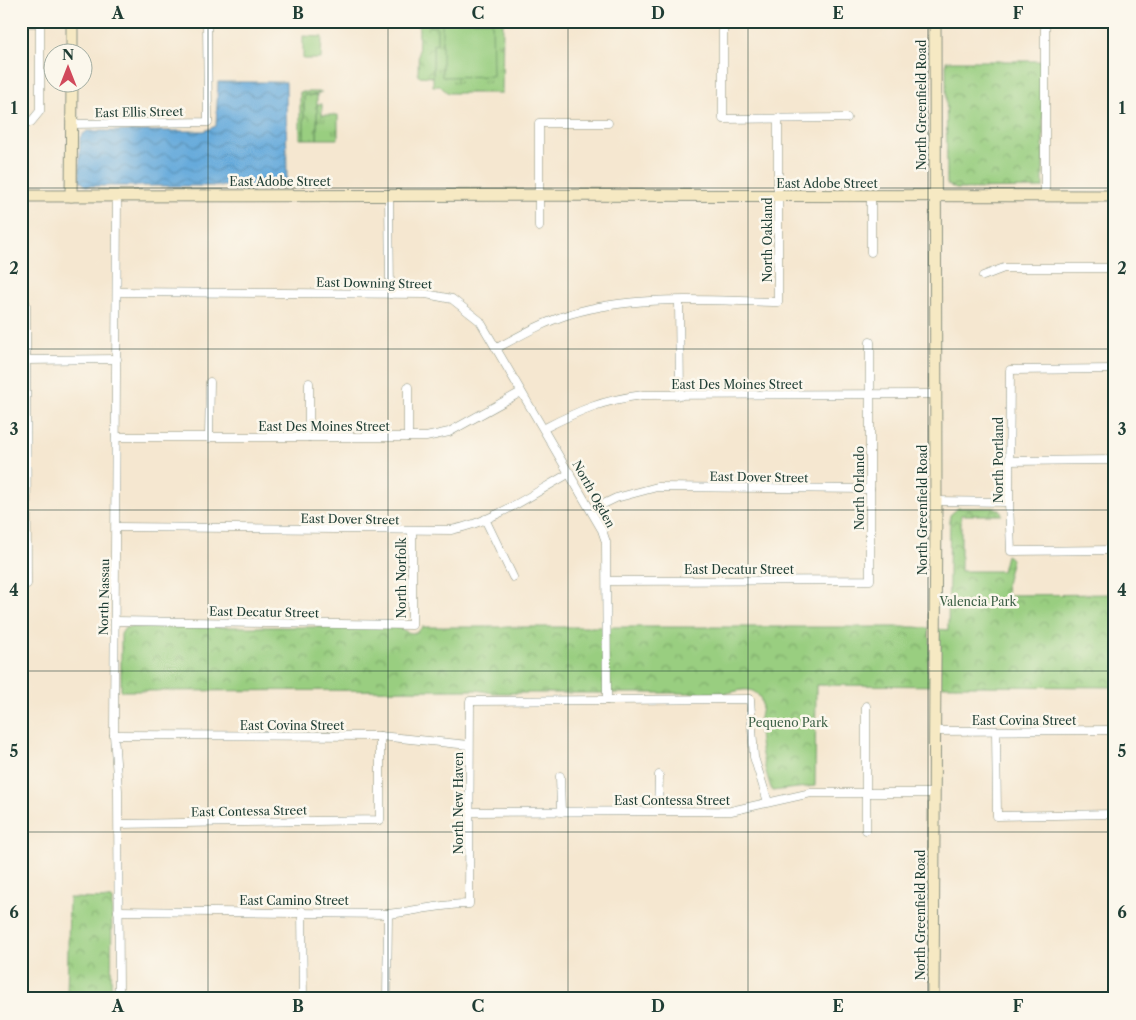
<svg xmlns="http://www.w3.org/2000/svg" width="1136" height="1020" font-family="'Libre Caslon Text',serif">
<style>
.grass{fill:url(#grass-tufts);stroke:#5c865a}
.park{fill:url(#park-crowns);stroke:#5c865a}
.pitch{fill:#99ce80;stroke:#5c865a}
.water{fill:url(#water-waves);stroke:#427488}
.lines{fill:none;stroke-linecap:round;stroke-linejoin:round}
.street-casing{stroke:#8a9282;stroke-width:9}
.secondary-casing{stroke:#8a9282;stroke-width:13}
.street{stroke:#fff;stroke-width:8}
.secondary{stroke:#f6e9c3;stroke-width:11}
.grid{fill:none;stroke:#1f3d34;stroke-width:1;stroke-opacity:0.55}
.labels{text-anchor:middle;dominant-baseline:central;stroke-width:5;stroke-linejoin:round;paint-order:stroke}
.street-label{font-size:12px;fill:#1f3d34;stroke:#fbf7ec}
.park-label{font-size:12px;fill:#3e6147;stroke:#fbf7ec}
.neatline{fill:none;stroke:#1f3d34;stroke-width:2}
.grid-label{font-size:16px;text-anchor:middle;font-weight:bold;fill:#1f3d34}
</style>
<defs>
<pattern id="grass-tufts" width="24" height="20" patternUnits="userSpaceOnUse" patternTransform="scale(1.25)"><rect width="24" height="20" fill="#99ce80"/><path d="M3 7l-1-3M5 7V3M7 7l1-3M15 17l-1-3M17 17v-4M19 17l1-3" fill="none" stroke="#7ca86a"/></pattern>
<pattern id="park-crowns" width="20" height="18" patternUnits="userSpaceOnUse" patternTransform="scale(1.25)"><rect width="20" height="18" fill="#99ce80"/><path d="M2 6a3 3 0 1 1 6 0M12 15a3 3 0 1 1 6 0" fill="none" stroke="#7ca86a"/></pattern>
<pattern id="water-waves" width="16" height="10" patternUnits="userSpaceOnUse" patternTransform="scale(1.25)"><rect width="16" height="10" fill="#66aadb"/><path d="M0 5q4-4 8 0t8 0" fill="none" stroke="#538cb2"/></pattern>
</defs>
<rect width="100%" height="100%" fill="#fbf7ec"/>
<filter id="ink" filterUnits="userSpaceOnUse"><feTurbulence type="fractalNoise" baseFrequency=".02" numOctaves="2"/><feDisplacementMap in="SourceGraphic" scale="10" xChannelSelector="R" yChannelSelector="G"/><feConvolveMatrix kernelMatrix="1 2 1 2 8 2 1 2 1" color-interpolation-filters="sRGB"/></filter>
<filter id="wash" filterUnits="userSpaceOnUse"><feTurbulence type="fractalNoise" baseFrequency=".0096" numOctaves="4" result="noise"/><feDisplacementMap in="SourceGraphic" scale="20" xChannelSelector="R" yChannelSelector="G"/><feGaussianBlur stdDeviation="1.12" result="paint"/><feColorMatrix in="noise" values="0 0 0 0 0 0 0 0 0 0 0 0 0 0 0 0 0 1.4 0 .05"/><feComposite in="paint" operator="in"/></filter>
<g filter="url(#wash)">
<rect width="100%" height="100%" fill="#f5e7d0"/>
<g class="grass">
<polygon points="429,21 503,21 502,93 448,93 440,86 433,86 433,43 436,43"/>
<polygon points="300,92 322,92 315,95 304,95 304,139 300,139"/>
<polygon points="317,104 322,104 322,115 338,115 338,139 317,139"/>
</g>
<g class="park">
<polygon points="419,21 429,21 429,26 437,26 437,43 433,44 433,77 418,76"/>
<polygon points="946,61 1043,61 1043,188 956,189 947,184"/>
<rect x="304" y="95" width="13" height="44"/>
<path d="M958,508H996L1000,510L1002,515H961V571H1002L1006,555L1012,559L1006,584L1007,595L1115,594V687L816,685L815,786L772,791C765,770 759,748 759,726C759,715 766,704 758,695C750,686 738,691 728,693H493L477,690L121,691V634L125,628L129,627H393C405,628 413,640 422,627H915L948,630L950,515Z"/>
<polygon points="69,898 112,899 111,999 67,999"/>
</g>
<g class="pitch">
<polygon points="442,21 492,21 493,76 442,77"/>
<polygon points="303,36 322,37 321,59 303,59"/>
</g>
<polygon class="water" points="218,82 286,82 287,186 86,186 79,180 80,137 87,131 204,131 216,126"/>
</g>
<g filter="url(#ink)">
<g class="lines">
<defs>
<g id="street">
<polyline points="723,21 723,119 847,118"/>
<polyline points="1045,21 1045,196"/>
<polyline points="72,22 134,21"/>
<polyline points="21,23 40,23"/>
<polyline points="21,122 31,122 40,111 40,21"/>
<polyline points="72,124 208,122 207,21"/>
<polyline points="389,194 390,294"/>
<polyline points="117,196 114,735 118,790 119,999"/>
<polyline points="871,197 871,252"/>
<polyline points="539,227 539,123 608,123"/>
<polyline points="983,276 1004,268 1115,268"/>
<polyline points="21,291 26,305 27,584 21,584"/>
<polyline points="117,292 426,294 452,299 480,321 602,530 606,542 607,700"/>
<polyline points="679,301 680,396"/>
<path d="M497,348C521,335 544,322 570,314C636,294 709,301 778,302V118"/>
<polyline points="27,360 117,359"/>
<polyline points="1115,369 1010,370 1009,502 1011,551 1115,550"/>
<polyline points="309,383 309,437"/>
<polyline points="408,387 408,437"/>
<path d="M545,428C580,410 603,400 643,395L935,394"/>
<polyline points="116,437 426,437 449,432 521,392"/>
<polyline points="209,438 210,382"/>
<polyline points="1010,461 1115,460"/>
<polyline points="936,501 1009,502"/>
<polyline points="591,510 616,498 657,487 870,489"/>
<polyline points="485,519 513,577"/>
<path d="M117,527L451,530C494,522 532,494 570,473"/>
<polyline points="608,581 870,580 870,342"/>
<polyline points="115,621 412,625 412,531"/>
<polyline points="866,706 866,830"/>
<polyline points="934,731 1115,730"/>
<polyline points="996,731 997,816 1115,814"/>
<polyline points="114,735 380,736 469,745"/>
<polyline points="560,776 561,812"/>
<polyline points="658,811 659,775"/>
<polyline points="469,812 731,811 811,793 934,793"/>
<polyline points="119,824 380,820 380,736"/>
<path d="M118,911L388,914C415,911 441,904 469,904L470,701L750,699L754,757L768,802"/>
<polyline points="302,911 303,999"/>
<polyline points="387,999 388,914"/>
<polyline points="433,999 490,998"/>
</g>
<g id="secondary">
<polyline points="72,21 72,52"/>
<path d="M21,196C386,193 750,197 1115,196"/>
<polyline points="71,196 72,82"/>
<polyline points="933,999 936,501 935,21"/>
</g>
</defs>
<use href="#street" class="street-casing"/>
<use href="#secondary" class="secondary-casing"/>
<use href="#street" class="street"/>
<use href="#secondary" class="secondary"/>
</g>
</g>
<path class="grid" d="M208,21V999M388,21V999M568,21V999M748,21V999M928,21V999M21,188H1115M21,349H1115M21,510H1115M21,671H1115M21,832H1115"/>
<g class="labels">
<g class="street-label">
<text transform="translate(921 105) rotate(-90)">North Greenfield Road</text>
<text transform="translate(139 112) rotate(-1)">East Ellis Street</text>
<text x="280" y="181">East Adobe Street</text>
<text x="827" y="183">East Adobe Street</text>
<text transform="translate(767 240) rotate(-90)">North Oakland</text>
<text transform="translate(374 283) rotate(1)">East Downing Street</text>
<text x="737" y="384">East Des Moines Street</text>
<text x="324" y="426">East Des Moines Street</text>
<text transform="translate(998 460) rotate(-90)">North Portland</text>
<text transform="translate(759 477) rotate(1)">East Dover Street</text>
<text transform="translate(859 488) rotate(-90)">North Orlando</text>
<text transform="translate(594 494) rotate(61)">North Ogden</text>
<text transform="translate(922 510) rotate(-90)">North Greenfield Road</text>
<text transform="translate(350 519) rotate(1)">East Dover Street</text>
<text x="739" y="569">East Decatur Street</text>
<text transform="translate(401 578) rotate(-90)">North Norfolk</text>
<text transform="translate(104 597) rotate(-89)">North Nassau</text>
<text transform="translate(264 612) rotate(1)">East Decatur Street</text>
<text x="1024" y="720">East Covina Street</text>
<text x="292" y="725">East Covina Street</text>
<text x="672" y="800">East Contessa Street</text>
<text transform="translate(458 803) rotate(-90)">North New Haven</text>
<text transform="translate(249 811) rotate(-1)">East Contessa Street</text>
<text x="294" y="900">East Camino Street</text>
<text transform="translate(920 915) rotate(-90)">North Greenfield Road</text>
</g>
<g class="park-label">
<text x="978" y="601">Valencia Park</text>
<text x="788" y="722">Pequeno Park</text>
</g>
</g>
<rect width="1136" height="1020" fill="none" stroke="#fbf7ec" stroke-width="55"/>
<g transform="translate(68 68)"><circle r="24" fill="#fbf7ec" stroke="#a3ada2"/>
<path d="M0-4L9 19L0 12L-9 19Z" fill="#d1495b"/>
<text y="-8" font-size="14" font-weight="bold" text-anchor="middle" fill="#1f3d34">N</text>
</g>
<rect x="28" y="28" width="1080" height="964" class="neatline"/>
<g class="grid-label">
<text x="118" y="19">A</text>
<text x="298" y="19">B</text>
<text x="478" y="19">C</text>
<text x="658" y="19">D</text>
<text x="838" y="19">E</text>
<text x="1018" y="19">F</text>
<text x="14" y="114">1</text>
<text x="1122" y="114">1</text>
<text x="14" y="274">2</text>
<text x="1122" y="274">2</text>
<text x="14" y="435">3</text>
<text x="1122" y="435">3</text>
<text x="14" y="596">4</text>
<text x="1122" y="596">4</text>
<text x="14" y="757">5</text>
<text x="1122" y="757">5</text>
<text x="14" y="918">6</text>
<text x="1122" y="918">6</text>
<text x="118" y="1012">A</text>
<text x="298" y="1012">B</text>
<text x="478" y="1012">C</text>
<text x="658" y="1012">D</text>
<text x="838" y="1012">E</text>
<text x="1018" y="1012">F</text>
</g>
</svg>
